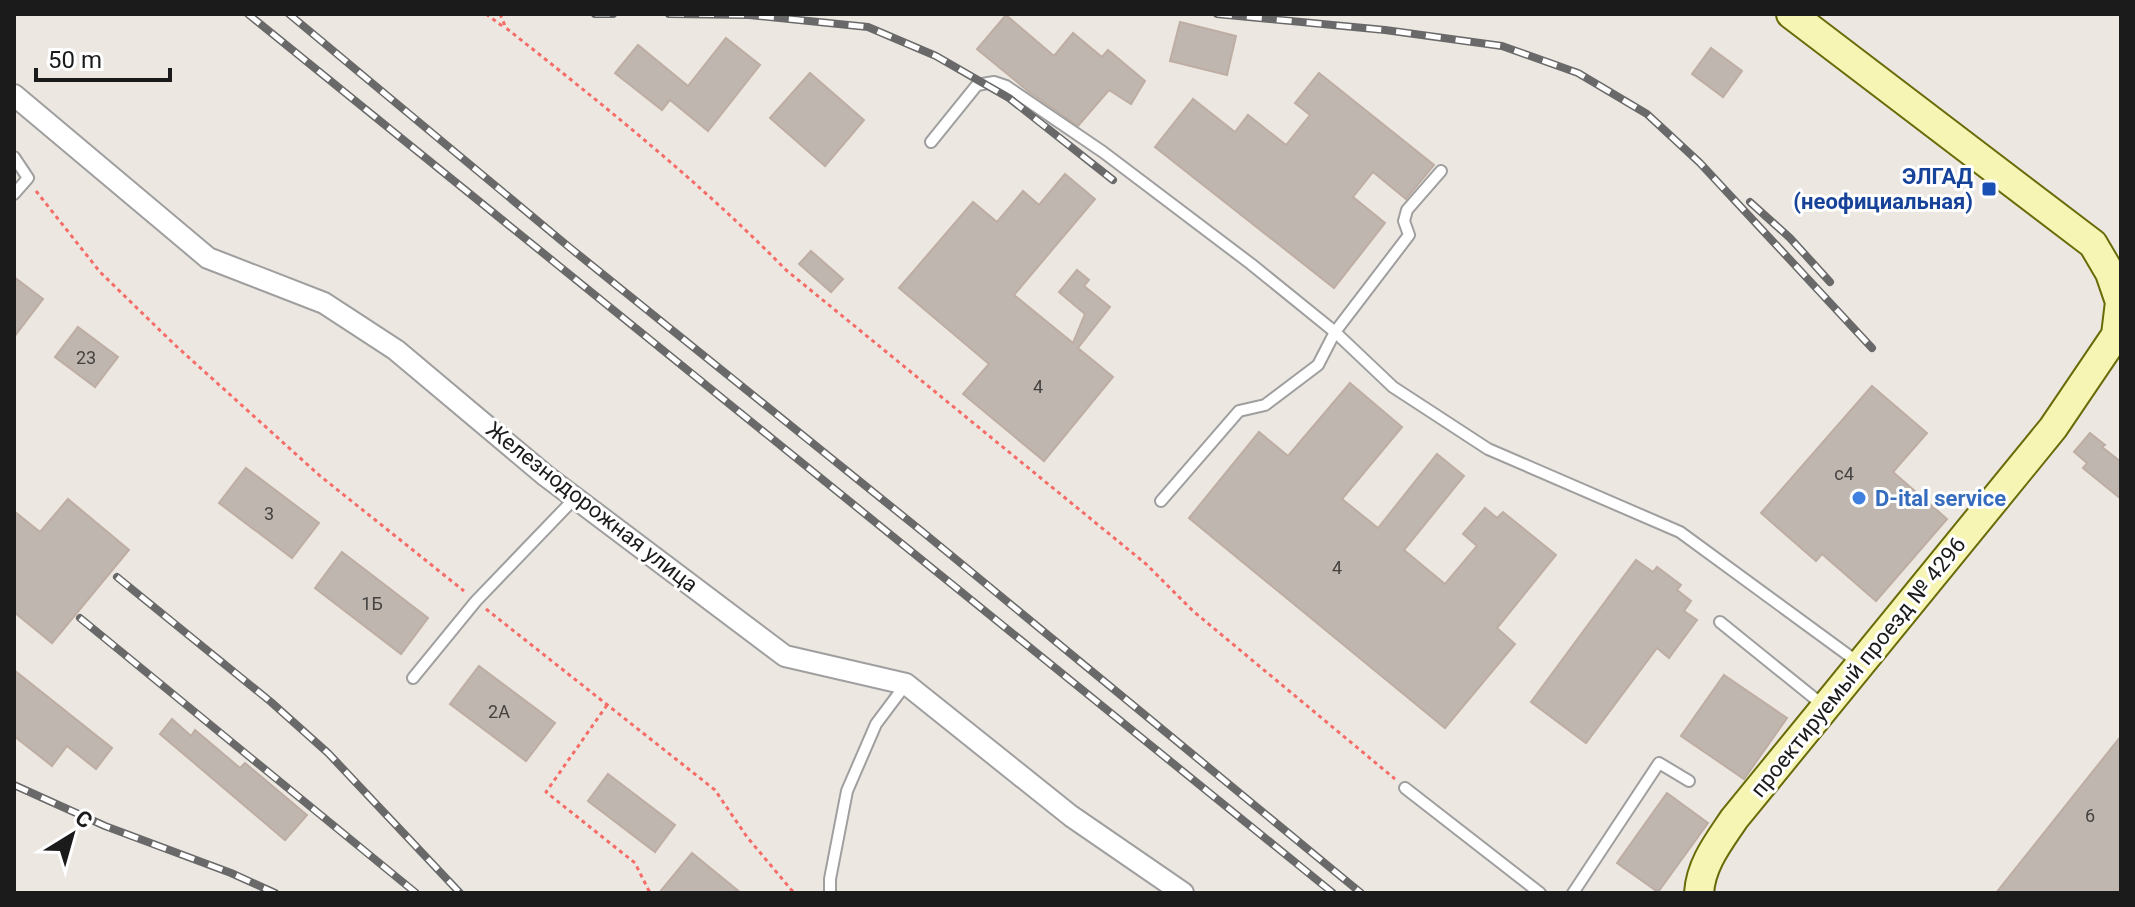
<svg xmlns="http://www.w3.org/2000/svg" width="2135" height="907" font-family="Roboto,sans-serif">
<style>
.building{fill:#c0b6b0;stroke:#bdada3;stroke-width:2}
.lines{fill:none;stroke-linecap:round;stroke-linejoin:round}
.lane-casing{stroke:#9f9f9f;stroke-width:14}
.street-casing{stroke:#9f9f9f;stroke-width:24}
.secondary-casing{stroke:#686b08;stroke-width:32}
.path{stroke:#f56c68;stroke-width:3;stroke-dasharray:4 4;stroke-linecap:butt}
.lane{stroke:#fff;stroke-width:10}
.street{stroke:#fff;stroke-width:20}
.secondary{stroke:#f7f5b3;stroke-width:28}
.rail-casing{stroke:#696969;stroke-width:8}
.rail{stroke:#fff;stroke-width:5;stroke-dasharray:15;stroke-linecap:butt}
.transit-dot{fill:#1a4fb4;stroke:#fff;stroke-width:3}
.shop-dot{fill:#3f7fe0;stroke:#fff;stroke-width:3}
.labels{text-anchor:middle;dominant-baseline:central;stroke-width:6;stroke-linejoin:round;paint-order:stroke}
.number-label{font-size:18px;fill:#444240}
.transit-label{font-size:22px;font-weight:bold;fill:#164399;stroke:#fff;text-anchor:end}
.shop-label{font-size:22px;font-weight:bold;fill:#366cbe;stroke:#fff;text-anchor:start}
.street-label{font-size:22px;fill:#1b1b1b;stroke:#fff}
</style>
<rect width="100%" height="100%" fill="#ece7e0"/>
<g class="building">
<polygon points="1006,15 1054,56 1073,33 1102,57 1108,50 1145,81 1131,104 1109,90 1078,126 1028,91 977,49"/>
<polygon points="1180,22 1236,36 1227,75 1170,61"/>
<polygon points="726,38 760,65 708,131 670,100 662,110 615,73 638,45 688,86"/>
<polygon points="1711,48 1742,71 1723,97 1692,74"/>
<polygon points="810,73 864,120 825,166 770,118"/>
<polygon points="1319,73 1434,165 1406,199 1373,172 1353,197 1385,223 1334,288 1155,147 1193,99 1235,132 1248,115 1286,145 1310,115 1295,103"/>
<polygon points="1065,174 1095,199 1014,295 1073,343 1085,314 1059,292 1077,270 1089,280 1084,286 1110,307 1078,348 1113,377 1044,461 963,394 989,364 899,288 973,202 997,222 1023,191 1039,205"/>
<polygon points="811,251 843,279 831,292 799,264"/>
<polygon points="14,277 43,299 14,337"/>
<polygon points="78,327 118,357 95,387 55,357"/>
<polygon points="1350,383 1402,427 1342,499 1378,528 1437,454 1464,476 1404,550 1445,584 1477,546 1463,534 1485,508 1497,518 1503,512 1556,555 1497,628 1515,644 1445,728 1189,518 1259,432 1288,456"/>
<polygon points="1872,386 1927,433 1893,472 1947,519 1876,601 1822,554 1816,561 1761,513"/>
<polygon points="2090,433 2105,445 2102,447 2121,462 2121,499 2083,468 2087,463 2074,452"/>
<polygon points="246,468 319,523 292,558 219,503"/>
<polygon points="68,499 129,550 52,643 14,612 14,511 40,532"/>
<polygon points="342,552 428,618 401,654 315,588"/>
<polygon points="1636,560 1653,572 1657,567 1681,585 1677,590 1691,601 1684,611 1697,620 1669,658 1657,648 1586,743 1531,702"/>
<polygon points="479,666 555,723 526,761 450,704"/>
<polygon points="14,670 112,748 96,769 67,746 52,766 14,736"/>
<polygon points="1724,675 1787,718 1744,779 1681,736"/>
<polygon points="172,719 191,736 195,730 240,768 245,763 307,815 285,840 160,734"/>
<polygon points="2121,736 2121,893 1996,893"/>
<polygon points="608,774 675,825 655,852 588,801"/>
<polygon points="1667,793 1708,823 1658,892 1617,863"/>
<polygon points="692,853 741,893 659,893"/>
</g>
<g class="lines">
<defs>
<g id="lane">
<polyline points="931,142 977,85 994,82 1006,86 1103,152 1251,264 1335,332 1393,387 1488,449 1680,532 1859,663"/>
<polyline points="14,157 28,178 14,194"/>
<polyline points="1161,501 1239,411 1265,405 1318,365 1335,332 1409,235 1404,221 1407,210 1441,171"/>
<polyline points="1720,622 1824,706"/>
<polyline points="413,678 476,601 575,498"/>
<polyline points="1405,788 1540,893"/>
<polyline points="830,893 830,879 847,791 876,724 906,684"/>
<polyline points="1573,893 1659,763 1689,781"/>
</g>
<polyline id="street" points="14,95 208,258 324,303 396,350 546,476 785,656 906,684 1071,816 1183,893"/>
<path id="secondary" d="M1699,893C1701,864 1718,843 1734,819L2053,428L2116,335L2120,302L2110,273L2093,244L1791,14"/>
</defs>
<use href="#lane" class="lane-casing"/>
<use href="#street" class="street-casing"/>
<use href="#secondary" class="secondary-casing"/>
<g class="path">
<polyline points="486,14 505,28"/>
<path d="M500,14L506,28C602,104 700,182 786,270L1146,564L1193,611L1395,779"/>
<polyline points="36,191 100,272 175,345 319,475 464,591"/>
<polyline points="486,609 715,790 747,837 794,893"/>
<polyline points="607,705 546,792 635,863 650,893"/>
</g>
<use href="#lane" class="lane"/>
<use href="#street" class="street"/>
<use href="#secondary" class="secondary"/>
<defs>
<g id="rail">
<polyline points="248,14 1333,893"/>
<polyline points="289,14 569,247 924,533 1361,893"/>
<polyline points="595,14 613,14"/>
<polyline points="669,14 749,15 868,27 936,56 1009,98 1113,180"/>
<polyline points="1217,14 1385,30 1502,46 1578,73 1647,114 1700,163 1872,348"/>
<polyline points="1750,202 1790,238 1830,282"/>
<polyline points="117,577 271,702 328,753 460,893"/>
<polyline points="80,618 416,893"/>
<polyline points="14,785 105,826 231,873 275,893"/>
</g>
</defs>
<use href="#rail" class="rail-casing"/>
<use href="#rail" class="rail"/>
</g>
<rect class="transit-dot" x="1981" y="181" width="16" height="16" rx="4"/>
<circle class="shop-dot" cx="1859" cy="498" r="8"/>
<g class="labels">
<g class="number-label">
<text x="86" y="357">23</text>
<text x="1038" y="386">4</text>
<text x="1844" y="473">с4</text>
<text x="269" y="513">3</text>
<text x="1337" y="567">4</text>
<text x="372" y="603">1Б</text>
<text x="499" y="711">2А</text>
<text x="2090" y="815">6</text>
</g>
<g class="transit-label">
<text x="1973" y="176">ЭЛГАД<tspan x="1973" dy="25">(неофициальная)</tspan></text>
</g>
<g class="shop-label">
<text x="1875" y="498">D-ital service</text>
</g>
<g class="street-label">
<text transform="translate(592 507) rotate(38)">Железнодорожная улица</text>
<text transform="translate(1858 667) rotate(-51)">проектируемый проезд № 4296</text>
</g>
</g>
<rect width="2135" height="907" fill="none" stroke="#1b1b1b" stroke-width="32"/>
<g transform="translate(72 835) rotate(37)" stroke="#ffffff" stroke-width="6" paint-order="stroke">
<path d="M0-6L14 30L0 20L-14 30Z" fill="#1b1b1b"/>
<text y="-12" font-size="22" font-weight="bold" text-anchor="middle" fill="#1b1b1b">С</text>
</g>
<path d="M36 68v12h134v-12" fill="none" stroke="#1b1b1b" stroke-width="4"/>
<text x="48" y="68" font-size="24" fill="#1b1b1b" stroke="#ffffff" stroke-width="6" paint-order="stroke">50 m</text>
</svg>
